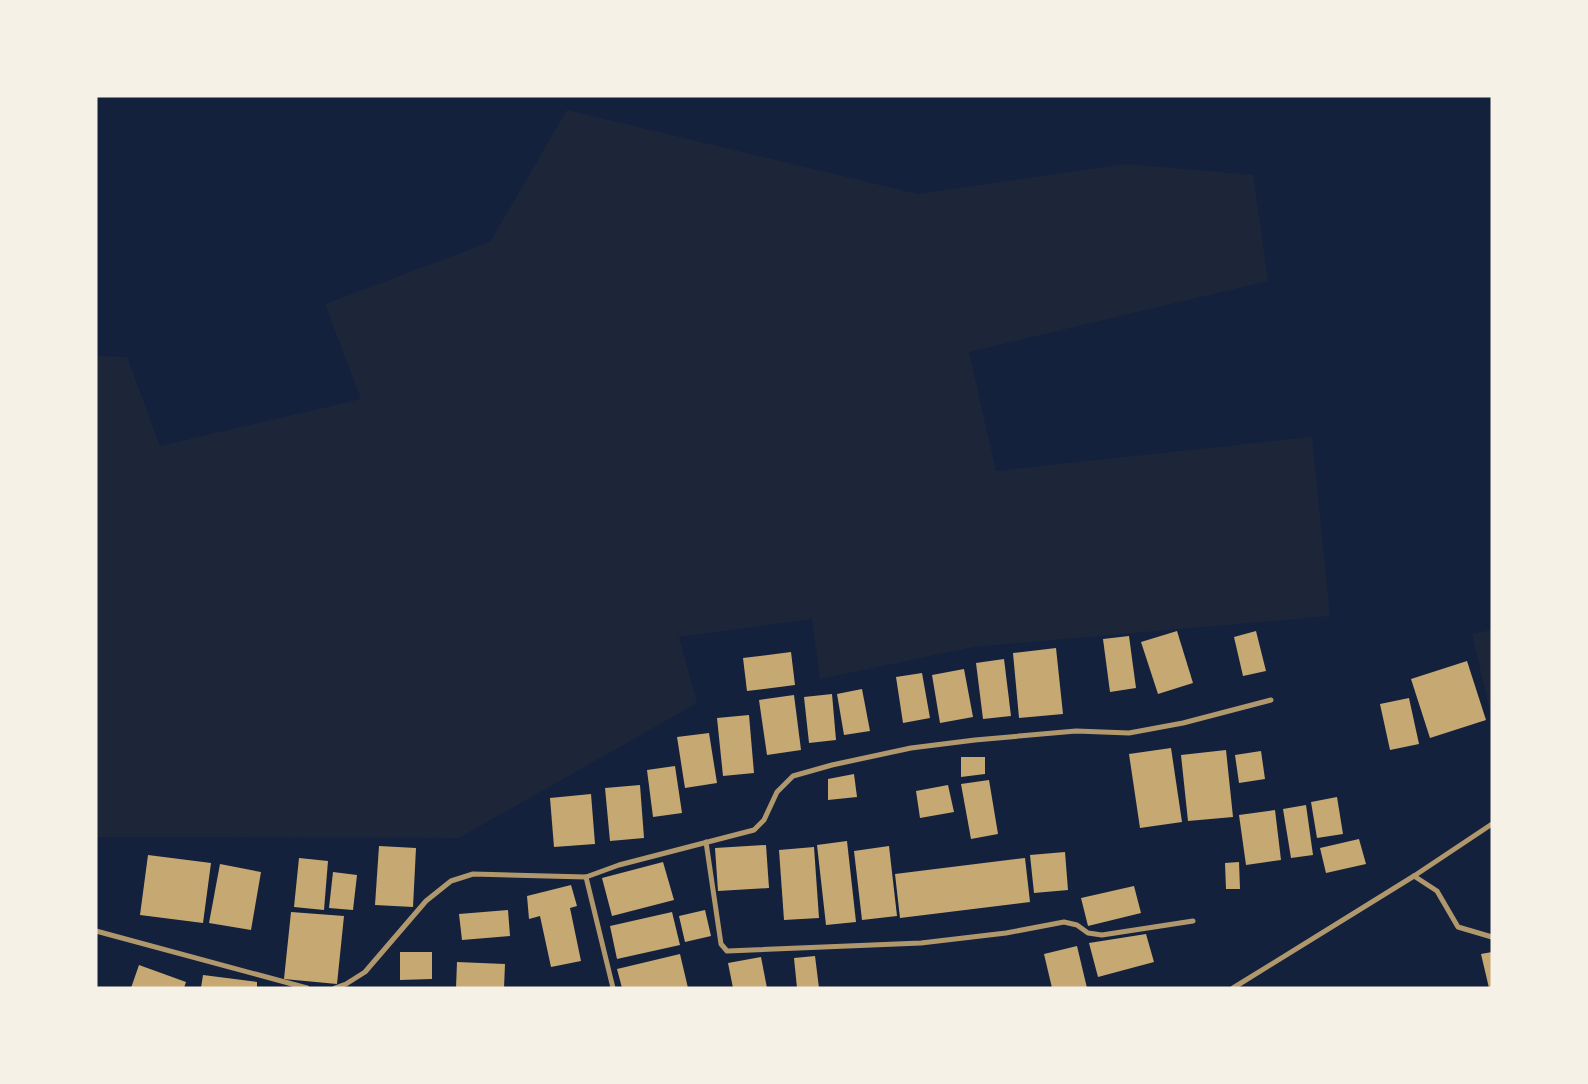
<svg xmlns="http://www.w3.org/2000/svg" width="1588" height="1084" font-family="Quicksand,sans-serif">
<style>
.green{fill:#1d2539}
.building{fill:#c6a872}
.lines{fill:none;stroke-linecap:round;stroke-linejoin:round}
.minor{stroke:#b1986c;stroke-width:5}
</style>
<rect width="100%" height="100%" fill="#14213d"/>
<g class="green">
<polygon points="567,110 918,194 1126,164 1253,175 1268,281 969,352 996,471 1312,437 1330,616 973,647 820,679 812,619 679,637 697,703 459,838 96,837 96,356 127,357 160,446 361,399 325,304 490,242"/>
<polygon points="1492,630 1492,719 1472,634"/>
</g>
<g class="building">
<polygon points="1177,631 1193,683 1158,694 1141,642"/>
<polygon points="1256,631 1266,671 1243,676 1234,637"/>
<polygon points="1129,636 1136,688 1110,692 1103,639"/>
<polygon points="1056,648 1063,714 1019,718 1013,653"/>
<polygon points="791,652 795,685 747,691 743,658"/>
<polygon points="1004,659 1011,716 983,719 976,663"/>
<polygon points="1467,661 1486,720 1430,738 1411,679"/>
<polygon points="964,669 973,717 940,723 932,675"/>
<polygon points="922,673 930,718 903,723 896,677"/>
<polygon points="862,689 870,731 844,735 837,694"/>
<polygon points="832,694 836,740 809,743 804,697"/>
<polygon points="794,695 801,750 767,755 759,700"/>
<polygon points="1409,698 1419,744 1390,750 1380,704"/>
<polygon points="749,715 754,773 723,776 717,718"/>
<polygon points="709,733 717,783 685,788 677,737"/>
<polygon points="1171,748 1182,822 1140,828 1129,754"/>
<polygon points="1226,750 1233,817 1188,821 1181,755"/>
<polygon points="1261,751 1265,779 1239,783 1235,755"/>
<polygon points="961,757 985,757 985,774 961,777"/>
<polygon points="675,766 682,813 653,817 647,770"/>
<polygon points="854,774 857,797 828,800 828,779"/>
<polygon points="989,780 998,834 971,839 961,784"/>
<polygon points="640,785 644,838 610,841 605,788"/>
<polygon points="948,785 954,812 920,818 916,791"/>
<polygon points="591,794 595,844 554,847 550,798"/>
<polygon points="1337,797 1343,834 1317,838 1311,802"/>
<polygon points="1306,805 1313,855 1291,858 1283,809"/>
<polygon points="1275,810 1281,860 1246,865 1239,815"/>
<polygon points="1359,839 1366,864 1326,873 1320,848"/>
<polygon points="847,841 856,922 826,925 817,845"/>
<polygon points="766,845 769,888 718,891 715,848"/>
<polygon points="379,846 416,848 413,907 375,905"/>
<polygon points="889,846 897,916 862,920 854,851"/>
<polygon points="814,847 819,918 784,920 779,850"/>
<polygon points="1065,852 1068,890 1034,893 1030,855"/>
<polygon points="148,855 211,863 203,923 140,915"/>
<polygon points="299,858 328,861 324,910 294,907"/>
<polygon points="1025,858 1030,902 900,918 895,874"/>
<polygon points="663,862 674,900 612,916 602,878"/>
<polygon points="1239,862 1240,889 1226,889 1225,863"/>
<polygon points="220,864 261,872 251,930 209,923"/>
<polygon points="333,872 357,875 353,910 329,908"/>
<polygon points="571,885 577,906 570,908 581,961 551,967 540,916 529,919 527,896"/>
<polygon points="1134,886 1141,913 1088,926 1081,898"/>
<polygon points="508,910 510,936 462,940 459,914"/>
<polygon points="705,910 711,936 685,942 679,916"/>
<polygon points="291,912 344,916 337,984 284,979"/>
<polygon points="672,912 680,945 617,959 610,926"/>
<polygon points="1146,934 1154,962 1098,977 1089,943"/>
<polygon points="1077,946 1087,988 1052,988 1044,954"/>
<polygon points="400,952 432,952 432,979 400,980"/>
<polygon points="1492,952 1492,988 1489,988 1481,954"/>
<polygon points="680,954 688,988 622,988 617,969"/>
<polygon points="815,956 819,988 797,988 794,958"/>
<polygon points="761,957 767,988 733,988 728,963"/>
<polygon points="457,962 505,964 504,988 456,988"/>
<polygon points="139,965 186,982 184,988 131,988"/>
<polygon points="203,975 257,982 257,988 201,988"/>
</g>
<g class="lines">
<g class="minor">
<polyline points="706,842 721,944 727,951 921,943 1006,933 1064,922 1077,925 1088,933 1102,935 1193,921"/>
<polyline points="1414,876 1437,891 1458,927 1492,937"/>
<polyline points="586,877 613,988"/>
<polyline points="96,931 307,988"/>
<polyline points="335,988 346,984 365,972 426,901 451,881 473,874 586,877 619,865 754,830 764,820 777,792 793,776 832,765 911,748 975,740 1076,731 1129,733 1183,723 1271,700"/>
<polyline points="1233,988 1414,876 1492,824"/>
</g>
</g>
<rect width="1588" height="1084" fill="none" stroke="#f6f1e7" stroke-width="195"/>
</svg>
